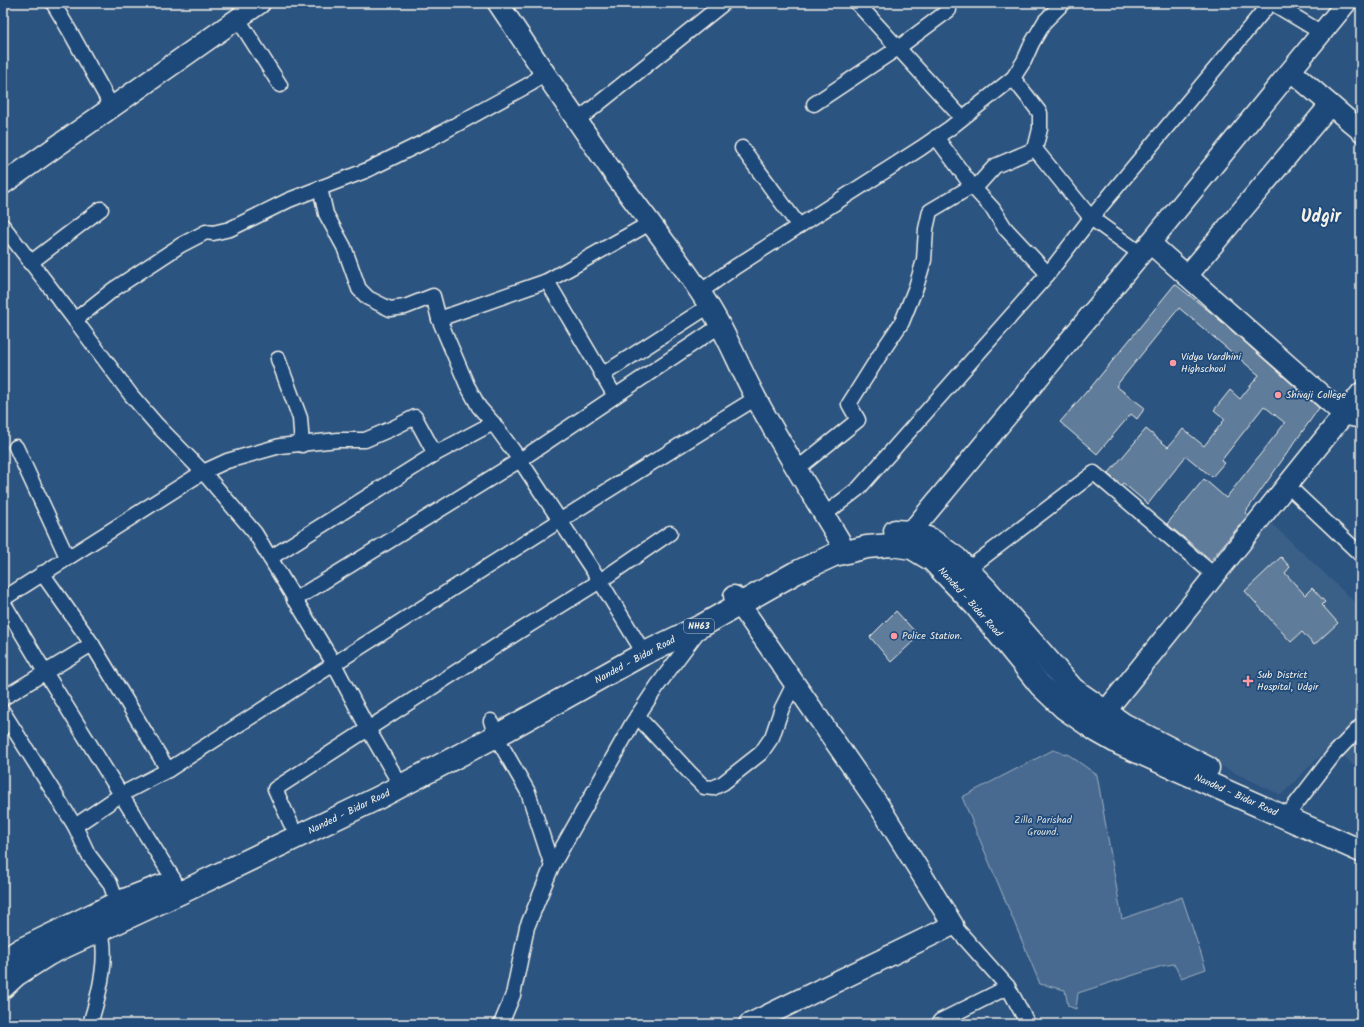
<svg xmlns="http://www.w3.org/2000/svg" width="1364" height="1027" font-family="Kalam,sans-serif">
<style>
.built{fill:#3b6088}
.green{fill:#496b90;stroke:#9eaebc}
.building{fill:#5e7b9a;stroke:#f4f1e8}
.lines{fill:none;stroke-linecap:round;stroke-linejoin:round}
.street-casing{stroke:#f4f1e8;stroke-width:17}
.secondary-casing{stroke:#f4f1e8;stroke-width:23}
.highway-casing{stroke:#f4f1e8;stroke-width:25}
.street{stroke:#1f4a7a;stroke-width:14}
.secondary{stroke:#1f4a7a;stroke-width:20}
.highway{stroke:#1f4a7a;stroke-width:22}
.poi-dot{fill:#ff9aa2;stroke:#1f4a7a;stroke-width:1.5}
.labels{text-anchor:middle;dominant-baseline:central;stroke-width:3.5;stroke-linejoin:round;paint-order:stroke}
.shield{fill:#1f4a7a;stroke:#b4bfc7;stroke-width:1}
.shield-label{font-size:9px;font-weight:bold;fill:#f4f1e8}
.poi-label{font-size:10px;fill:#f4f1e8;stroke:#1f4a7a;text-anchor:start}
.street-label{font-size:10px;fill:#f4f1e8;stroke:#1f4a7a}
.park-label{font-size:10px;fill:#dadddb;stroke:#1f4a7a}
.town-label{font-size:18px;font-weight:bold;fill:#f4f1e8;stroke:#1f4a7a}
</style>
<rect width="100%" height="100%" fill="#2c5481"/>
<filter id="ink" filterUnits="userSpaceOnUse"><feTurbulence type="fractalNoise" baseFrequency=".025" numOctaves="2"/><feDisplacementMap in="SourceGraphic" scale="8" xChannelSelector="R" yChannelSelector="G"/><feConvolveMatrix kernelMatrix="1 2 1 2 8 2 1 2 1" color-interpolation-filters="sRGB"/></filter>
<g filter="url(#ink)">
<g class="built">
<polygon points="1269,521 1361,608 1361,715 1281,795 1125,720 1113,710"/>
<polygon points="1361,736 1361,767 1358,770 1342,754"/>
</g>
<polygon class="green" points="1053,750 1069,755 1097,775 1122,919 1182,897 1206,969 1181,978 1174,964 1162,966 1078,993 1076,1009 1068,1006 1065,990 1040,984 962,797"/>
<g class="building">
<polygon points="1175,284 1214,315 1319,408 1245,513 1248,515 1211,560 1167,524 1204,479 1226,498 1285,423 1264,406 1221,461 1224,463 1212,477 1186,456 1148,504 1123,483 1121,485 1108,474 1146,429 1168,447 1183,429 1204,446 1225,419 1214,410 1230,390 1240,399 1259,375 1179,308 1116,386 1145,408 1137,419 1131,414 1097,454 1060,422 1087,391 1087,392"/>
<polygon points="1281,557 1290,567 1285,573 1305,595 1312,588 1325,602 1322,605 1338,623 1314,645 1302,632 1291,642 1245,591"/>
<polygon points="896,611 919,636 891,662 870,637"/>
</g>
<g class="lines">
<defs>
<g id="street">
<polyline points="53,3 72,35 112,107"/>
<polyline points="857,3 962,118"/>
<polyline points="1272,3 1322,33"/>
<polyline points="238,19 280,85"/>
<polyline points="1013,78 1040,113 1040,129 1035,149 995,166 977,186 972,186 993,209 1005,228 1048,274"/>
<polyline points="814,104 898,48 949,10"/>
<polyline points="578,120 724,3"/>
<polyline points="742,148 799,226"/>
<polyline points="1035,149 1091,218 1141,254"/>
<polyline points="320,188 289,200 230,229 213,233 206,232 181,245 114,289 75,320 131,395 157,425 203,472 255,533 334,664 368,729 401,786"/>
<polyline points="3,226 75,320"/>
<polyline points="30,263 101,209"/>
<polyline points="547,281 615,396"/>
<polyline points="700,292 735,267 921,148 950,128 1013,78 1024,61 1032,43 1045,21 1063,3"/>
<polyline points="439,319 547,281 650,223"/>
<polyline points="278,359 300,418 302,445"/>
<polyline points="602,375 709,306"/>
<polyline points="493,423 479,407 467,385 439,319 433,296 405,307 390,309 368,298 359,289 344,247 326,214 320,188 365,171 430,139 532,83 543,71"/>
<polyline points="16,447 67,557"/>
<polyline points="797,469 858,420 849,404 883,350 902,322 916,287 924,260 926,229 930,211 972,186 936,137"/>
<polyline points="1287,485 1361,555"/>
<polyline points="824,515 859,488 1048,274 1091,218 1270,3"/>
<polyline points="270,558 435,454"/>
<polyline points="968,569 1094,473 1214,575"/>
<polyline points="42,573 92,644 168,770"/>
<polyline points="3,599 203,472 227,461 280,446 338,440 365,440 393,428 415,417 435,454 493,423 520,460 721,325"/>
<polyline points="294,600 520,460 600,581 670,533"/>
<polyline points="3,602 45,672 174,880"/>
<polyline points="3,698 92,644"/>
<polyline points="3,712 75,826"/>
<polyline points="637,716 690,773 704,787 713,788 723,783 761,753 772,737 782,708 794,684"/>
<polyline points="491,721 496,736 528,792 552,866"/>
<polyline points="1292,809 1335,753 1361,726"/>
<polyline points="291,824 275,789 518,632 600,581 639,645"/>
<path d="M117,903L110,883L88,854L75,826L122,794L168,770C363,645 559,520 756,398"/>
<polyline points="953,925 1008,987 1028,1024"/>
<path d="M90,1024C99,995 111,952 98,923"/>
<polyline points="501,1024 513,995 527,927 552,866 632,724 658,685 699,630"/>
<polyline points="942,1024 940,1021 1008,987"/>
</g>
<g id="secondary">
<path d="M498,3C538,63 577,122 619,181C649,222 682,262 709,306C728,336 740,369 757,400C783,448 812,494 840,541"/>
<polyline points="1291,71 1361,131"/>
<polyline points="3,184 260,3"/>
<polyline points="1150,243 1343,414 1361,418"/>
<polyline points="1187,276 1330,105"/>
<polyline points="911,532 1150,243 1346,3"/>
<polyline points="734,596 878,804 953,925 749,1024"/>
<polyline points="1105,712 1361,393"/>
</g>
<g id="highway">
<polyline points="895,531 911,532 930,539 956,558 986,589 1073,689 1123,724 1208,768"/>
<polyline points="3,961 20,950 117,903 161,886"/>
<polyline points="3,987 16,975 49,954 178,894 378,798 496,736 643,654 703,625 795,573 834,555 867,547 891,545 912,548 932,560 976,606 1041,686 1064,708 1097,731 1120,744 1361,851"/>
</g>
</defs>
<use href="#street" class="street-casing"/>
<use href="#secondary" class="secondary-casing"/>
<use href="#highway" class="highway-casing"/>
<use href="#street" class="street"/>
<use href="#secondary" class="secondary"/>
<use href="#highway" class="highway"/>
</g>
</g>
<g class="poi-dot">
<circle cx="1173" cy="363" r="4"/>
<circle cx="1278" cy="395" r="4"/>
<circle cx="894" cy="636" r="4"/>
<path d="M1246 675h4v4h4v4h-4v4h-4v-4h-4v-4h4z"/>
</g>
<g class="labels">
<rect class="shield" x="684" y="619" width="30" height="14" rx="3"/>
<g class="shield-label">
<text x="699" y="626">NH63</text>
</g>
<g class="poi-label">
<text x="1181" y="357">Vidya Vardhini<tspan x="1181" dy="12">Highschool</tspan></text>
<text x="1286" y="395">Shivaji College</text>
<text x="902" y="636">Police Station.</text>
<text x="1257" y="675">Sub District<tspan x="1257" dy="12">Hospital, Udgir</tspan></text>
</g>
<g class="street-label">
<text transform="translate(970 602) rotate(48)">Nanded - Bidar Road</text>
<text transform="translate(635 660) rotate(-28)">Nanded - Bidar Road</text>
<text transform="translate(1236 795) rotate(24)">Nanded - Bidar Road</text>
<text transform="translate(349 812) rotate(-26)">Nanded - Bidar Road</text>
</g>
<g class="park-label">
<text x="1043" y="820">Zilla Parishad<tspan x="1043" dy="12">Ground.</tspan></text>
</g>
<g class="town-label">
<text x="1321" y="217">Udgir</text>
</g>
</g>
<rect width="1364" height="1027" fill="none" stroke="#1f4a7a" stroke-width="16"/>
<rect x="8" y="8" width="1348" height="1011" fill="none" stroke="#f4f1e8" stroke-width="1.5" filter="url(#ink)"/>
</svg>
